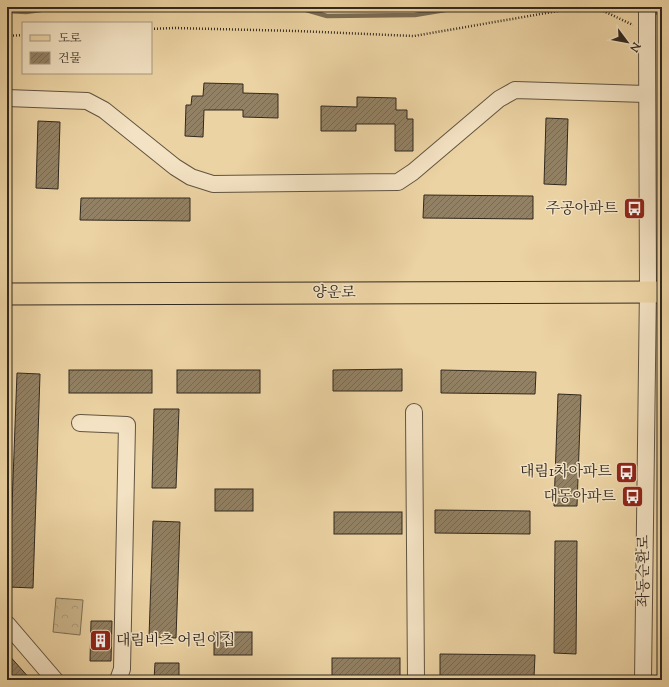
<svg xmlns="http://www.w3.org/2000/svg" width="669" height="687" font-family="'Sorts Mill Goudy','Noto Serif KR',serif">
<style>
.park{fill:url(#park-crowns);stroke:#7e7056}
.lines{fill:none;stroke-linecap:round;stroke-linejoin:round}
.stream{stroke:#7b6c53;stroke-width:4.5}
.building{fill:url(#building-hatch);stroke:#31291f}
.minor-casing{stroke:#605440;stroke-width:18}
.major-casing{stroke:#31291f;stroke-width:23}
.path{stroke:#31291f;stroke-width:2.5;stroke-dasharray:1 2;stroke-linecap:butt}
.minor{stroke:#f3e2c3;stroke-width:16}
.major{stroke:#ecd3a3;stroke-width:21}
.minor-bridge-casing{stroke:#605440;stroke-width:18;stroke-linecap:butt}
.minor-bridge{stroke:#f3e2c3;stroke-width:16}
.labels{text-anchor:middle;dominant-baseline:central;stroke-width:3;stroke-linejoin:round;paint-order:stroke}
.poi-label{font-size:15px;fill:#31291f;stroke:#f3e2c3;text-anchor:end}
.street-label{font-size:15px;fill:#31291f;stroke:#f3e2c3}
</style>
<defs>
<pattern id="park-crowns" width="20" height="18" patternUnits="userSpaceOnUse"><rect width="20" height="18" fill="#ccb68d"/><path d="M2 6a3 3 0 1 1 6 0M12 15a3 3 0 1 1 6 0" fill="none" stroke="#b09c79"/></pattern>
<pattern id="building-hatch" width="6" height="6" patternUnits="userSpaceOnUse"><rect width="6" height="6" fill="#928164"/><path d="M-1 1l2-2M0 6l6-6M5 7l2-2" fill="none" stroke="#786a52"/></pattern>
</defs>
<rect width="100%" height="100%" fill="#ecd3a3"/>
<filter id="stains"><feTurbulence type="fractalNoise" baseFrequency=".005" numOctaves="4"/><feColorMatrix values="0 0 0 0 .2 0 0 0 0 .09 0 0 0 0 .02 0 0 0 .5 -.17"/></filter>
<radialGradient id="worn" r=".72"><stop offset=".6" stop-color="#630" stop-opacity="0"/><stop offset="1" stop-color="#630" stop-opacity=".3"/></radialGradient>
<polygon class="park" points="56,598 83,600 80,635 53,632"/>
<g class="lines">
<g class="stream">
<polyline points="296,7 327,16 415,15 463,7"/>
<polyline points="651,10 662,15"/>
<polyline points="7,11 26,12 62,7"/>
</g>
</g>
<g class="building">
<polygon points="204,83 243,84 243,93 278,94 278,118 243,117 243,110 204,110 203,137 185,136 186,105 191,105 192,96 203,96"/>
<polygon points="357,97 396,98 396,110 407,110 407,119 413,119 413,151 395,151 395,124 356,124 356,131 321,131 321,106 357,107"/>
<polygon points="546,118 568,119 566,185 544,184"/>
<polygon points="38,121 60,122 58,189 36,188"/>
<polygon points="424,195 533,196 533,219 423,218"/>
<polygon points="81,198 190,198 190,221 80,220"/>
<polygon points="402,369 402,391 333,391 333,370"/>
<rect x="69" y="370" width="83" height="23"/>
<rect x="177" y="370" width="83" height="23"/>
<polygon points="441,370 536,372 535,394 441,393"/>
<polygon points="17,373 40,374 33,588 9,587"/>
<polygon points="558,394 581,395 577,506 554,506"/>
<polygon points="154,409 179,409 176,488 152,488"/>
<rect x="215" y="489" width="38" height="22"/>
<polygon points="435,510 530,511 530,534 435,533"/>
<rect x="334" y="512" width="68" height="22"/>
<polygon points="153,521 180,522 176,638 149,637"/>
<polygon points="555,541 577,541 576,654 554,653"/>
<polygon points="91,621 112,621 111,661 90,661"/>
<rect x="214" y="632" width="38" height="23"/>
<polygon points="7,653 31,680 7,680"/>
<polygon points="440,654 535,655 534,678 440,676"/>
<rect x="332" y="658" width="68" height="22"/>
<polygon points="155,663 179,663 179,680 154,680"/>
</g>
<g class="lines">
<defs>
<g id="minor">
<polyline points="7,98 87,101 104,110 175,167 191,177 213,184 398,182 413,172 499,99 515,90 646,94"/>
<polyline points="414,412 416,680"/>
<polyline points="80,423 127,425 122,669 118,680"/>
<polyline points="7,624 55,680"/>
<polyline points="643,680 648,287 647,40"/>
</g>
<polyline id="major" points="7,294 662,292"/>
</defs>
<use href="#minor" class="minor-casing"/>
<use href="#major" class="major-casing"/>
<g class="path">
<polyline points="595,7 633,25"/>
<polyline points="151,29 174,28 297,31 414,36 581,7"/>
<polyline points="7,36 23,35"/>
</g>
<use href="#minor" class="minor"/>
<use href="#major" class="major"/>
<defs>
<polyline id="minor-bridge" points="647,40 647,7"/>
</defs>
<use href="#minor-bridge" class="minor-bridge-casing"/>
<use href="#minor-bridge" class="minor-bridge"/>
</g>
<defs>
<symbol id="bus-square" viewBox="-11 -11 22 22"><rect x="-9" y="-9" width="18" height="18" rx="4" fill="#8f2418" stroke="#f3e2c3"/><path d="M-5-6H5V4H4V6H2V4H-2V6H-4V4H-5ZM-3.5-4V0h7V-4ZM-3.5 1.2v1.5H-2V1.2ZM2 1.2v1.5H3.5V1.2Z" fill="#fff"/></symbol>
<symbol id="building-square" viewBox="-11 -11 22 22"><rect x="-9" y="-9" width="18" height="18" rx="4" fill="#8f2418" stroke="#f3e2c3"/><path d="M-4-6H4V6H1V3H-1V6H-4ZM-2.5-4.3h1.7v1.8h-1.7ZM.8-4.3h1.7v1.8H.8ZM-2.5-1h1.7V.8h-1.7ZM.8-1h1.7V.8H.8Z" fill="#fff"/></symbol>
</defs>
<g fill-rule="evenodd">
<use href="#bus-square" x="622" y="196" width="25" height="25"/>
<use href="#bus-square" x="614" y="460" width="25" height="25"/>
<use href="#bus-square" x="620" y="484" width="25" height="25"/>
<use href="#building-square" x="88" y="628" width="25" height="25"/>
</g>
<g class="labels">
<g class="poi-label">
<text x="618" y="209">주공아파트</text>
<text x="612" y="472">대림1차아파트</text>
<text x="616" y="497">대동아파트</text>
<text x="116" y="641" text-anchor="start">대림비츠 어린이집</text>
</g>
<g class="street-label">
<text x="334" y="293">양운로</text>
<text transform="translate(644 571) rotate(-90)">좌동순환로</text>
</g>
</g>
<rect width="669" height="687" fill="none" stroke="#ecd3a3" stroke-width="24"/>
<rect x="8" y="8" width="653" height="671" fill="none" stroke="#31291f" stroke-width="2"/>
<rect x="12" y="12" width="645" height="663" fill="none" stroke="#31291f"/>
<rect x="22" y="22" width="130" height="52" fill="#f3e2c3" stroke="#a59881"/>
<rect x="30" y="35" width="20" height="6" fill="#ecd3a3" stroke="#a59881"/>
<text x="58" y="42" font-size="12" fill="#31291f">도로</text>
<rect x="30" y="52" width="20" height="12" fill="url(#building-hatch)" stroke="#a59881"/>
<text x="58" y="62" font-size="12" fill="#31291f">건물</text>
<g transform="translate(627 42) rotate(122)" stroke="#f3e2c3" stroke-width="3" paint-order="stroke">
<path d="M0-3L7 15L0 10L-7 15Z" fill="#31291f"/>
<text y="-6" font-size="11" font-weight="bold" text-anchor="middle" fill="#31291f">N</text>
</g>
<rect width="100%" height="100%" filter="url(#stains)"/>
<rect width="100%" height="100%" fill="url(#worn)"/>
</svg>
